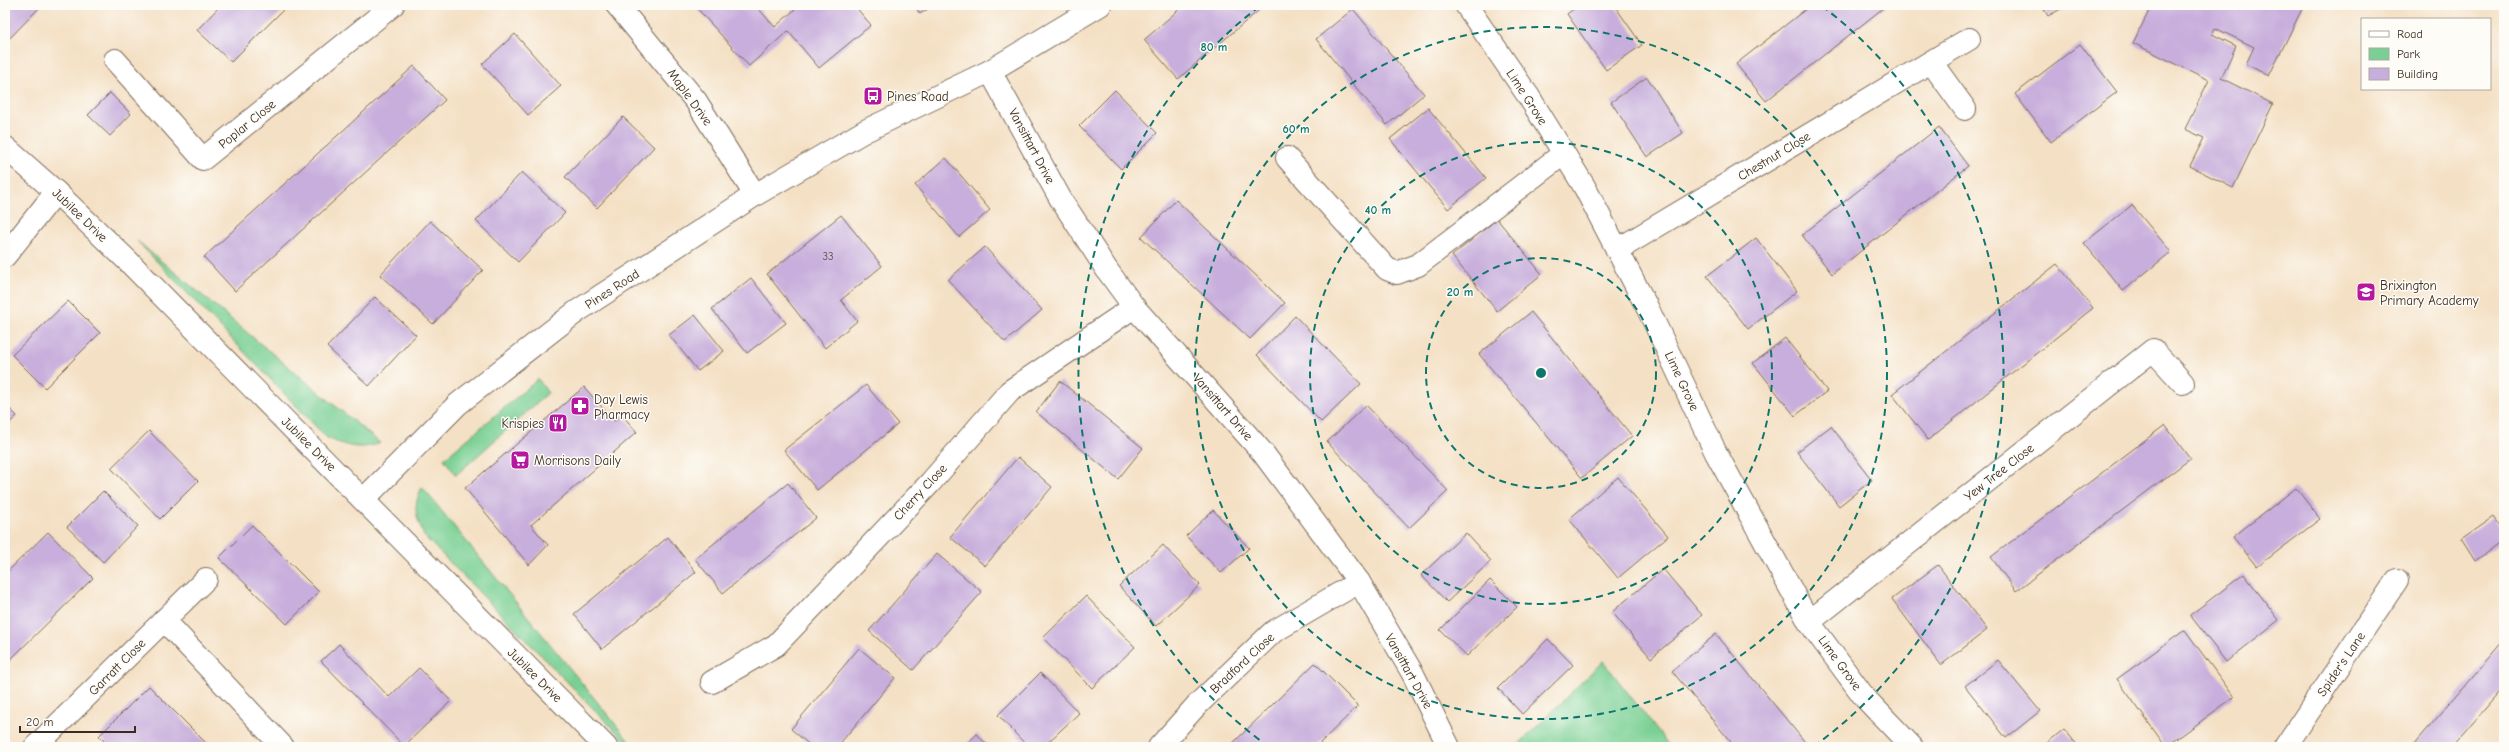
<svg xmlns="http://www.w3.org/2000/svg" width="2509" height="752" font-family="'Comic Neue',sans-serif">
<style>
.green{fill:#7ad094;stroke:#5a7d59}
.building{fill:#c7aedc}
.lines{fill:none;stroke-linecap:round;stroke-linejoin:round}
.minor-casing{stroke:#7c6a58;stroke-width:24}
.minor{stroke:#fff;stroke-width:22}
.ring{fill:none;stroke:#0f766e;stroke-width:2;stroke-dasharray:7 5}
.labels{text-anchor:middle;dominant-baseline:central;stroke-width:3;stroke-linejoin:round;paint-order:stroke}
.number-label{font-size:11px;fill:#5e4b4e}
.poi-label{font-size:13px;fill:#3b2a1e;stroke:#fdfcf7;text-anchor:start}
.street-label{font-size:13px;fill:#3b2a1e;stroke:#fdfcf7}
.centre{fill:#0f766e;stroke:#fdfcf7;stroke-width:2}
.ring-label{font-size:12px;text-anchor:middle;font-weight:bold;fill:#0f766e;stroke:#fdfcf7;stroke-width:3;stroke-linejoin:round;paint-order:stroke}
</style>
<rect width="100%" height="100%" fill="#fdfcf7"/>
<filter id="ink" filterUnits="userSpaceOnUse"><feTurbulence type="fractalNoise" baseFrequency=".025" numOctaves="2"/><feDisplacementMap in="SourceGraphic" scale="8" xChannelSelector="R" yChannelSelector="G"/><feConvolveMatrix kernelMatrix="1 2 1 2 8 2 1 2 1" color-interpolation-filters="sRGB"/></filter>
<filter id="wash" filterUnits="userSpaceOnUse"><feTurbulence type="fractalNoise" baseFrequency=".012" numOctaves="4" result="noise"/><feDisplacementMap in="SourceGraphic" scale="16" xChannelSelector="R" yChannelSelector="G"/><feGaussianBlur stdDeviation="0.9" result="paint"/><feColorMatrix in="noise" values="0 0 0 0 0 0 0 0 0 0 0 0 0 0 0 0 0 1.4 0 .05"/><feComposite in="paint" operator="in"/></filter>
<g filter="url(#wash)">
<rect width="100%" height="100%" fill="#f4e0c4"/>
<g class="green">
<path d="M137,241L380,443C360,451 346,446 327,438Z"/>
<polygon points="538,379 548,393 456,475 444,459"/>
<path d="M422,487L634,747H631L424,536C416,516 412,508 422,487Z"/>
<polygon points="1603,661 1670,747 1516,747"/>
</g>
<g id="blocks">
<g class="building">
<polygon points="5,5 42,5 5,43"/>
<polygon points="221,5 288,5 231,62 197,30"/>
<polygon points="694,5 755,5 775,27 800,5 854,5 871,25 819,68 788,31 749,66"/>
<polygon points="914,5 934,5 920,14"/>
<polygon points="1184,5 1265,5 1178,79 1144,40"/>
<polygon points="1579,5 1614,5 1642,45 1606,70 1567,14"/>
<polygon points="1811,5 1887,5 1766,101 1736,64"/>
<polygon points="2042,5 2068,5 2048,16"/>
<polygon points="2152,5 2304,5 2269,76 2246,64 2254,47 2215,28 2212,34 2236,46 2221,78 2273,104 2233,188 2190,166 2204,138 2185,129 2209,80 2133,43"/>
<polygon points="1353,9 1424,94 1387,125 1316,39"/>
<polygon points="515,34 561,86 528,115 482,64"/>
<polygon points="2080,44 2117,92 2051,142 2015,94"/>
<polygon points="414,66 445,100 235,291 204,257"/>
<polygon points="1647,77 1683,133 1647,157 1611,102"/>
<polygon points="1115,90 1157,133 1121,169 1079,126"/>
<polygon points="110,93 131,114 110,136 88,115"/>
<polygon points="1428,108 1486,178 1448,209 1390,139"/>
<polygon points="623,117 654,147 597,208 565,177"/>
<polygon points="1939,127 1968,166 1832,274 1802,235"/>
<polygon points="946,158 990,210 959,237 915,185"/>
<polygon points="522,172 565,213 518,262 476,221"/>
<polygon points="1176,200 1285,303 1250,339 1141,237"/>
<polygon points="2132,205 2171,252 2123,291 2084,243"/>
<polygon points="841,215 882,266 841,300 857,321 825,348 767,274"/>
<polygon points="1497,219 1542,274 1497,311 1452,256"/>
<polygon points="430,221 483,270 433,324 380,275"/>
<polygon points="1756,238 1797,291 1748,329 1707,276"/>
<polygon points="985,247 1042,310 1005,342 948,280"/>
<polygon points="2057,264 2093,308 1928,440 1892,394"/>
<polygon points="751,278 786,323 747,353 712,309"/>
<polygon points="375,297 416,335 369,386 327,347"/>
<polygon points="68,301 100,333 45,388 12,355"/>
<polygon points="1531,312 1632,436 1582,478 1479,354"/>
<polygon points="695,315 724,351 698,371 669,335"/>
<polygon points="1295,316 1361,384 1321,422 1257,355"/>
<polygon points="1785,338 1827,391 1795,416 1753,363"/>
<polygon points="1060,381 1143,448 1118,479 1036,412"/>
<polygon points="866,385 898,424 817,490 784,450"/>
<polygon points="584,387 614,421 622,415 637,432 531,525 548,545 529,565 465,488"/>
<polygon points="5,404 17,416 5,427"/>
<polygon points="1366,405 1448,491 1409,528 1327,442"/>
<polygon points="2165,425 2190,459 2016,591 1991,557"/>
<polygon points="1831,426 1872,480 1839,506 1797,452"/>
<polygon points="149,431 198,481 160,519 111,468"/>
<polygon points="1018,457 1052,487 985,566 950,537"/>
<polygon points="1618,477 1668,536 1618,578 1569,519"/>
<polygon points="788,483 816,518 723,593 695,559"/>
<polygon points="2296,488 2320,519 2257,567 2233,537"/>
<polygon points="103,491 138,526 103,562 67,527"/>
<polygon points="1213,510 1249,548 1221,573 1186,536"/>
<polygon points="2493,517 2504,533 2504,540 2475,561 2461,539"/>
<polygon points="252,525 319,592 287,624 219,558"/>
<polygon points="48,532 93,578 5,665 5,574"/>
<polygon points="1466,533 1491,561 1447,602 1421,575"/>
<polygon points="668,537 696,572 602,649 574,614"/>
<polygon points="1163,545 1200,585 1156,626 1119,586"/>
<polygon points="937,554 982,592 913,670 869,631"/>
<polygon points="1938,565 1987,630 1941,665 1892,599"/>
<polygon points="1663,569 1702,615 1651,658 1612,612"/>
<polygon points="2244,574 2279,620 2226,662 2190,615"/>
<polygon points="1490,580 1517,607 1467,656 1440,630"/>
<polygon points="1086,596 1135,647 1092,688 1043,638"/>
<polygon points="2185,630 2234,697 2166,747 2117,679"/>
<polygon points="1716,634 1809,747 1735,747 1672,671"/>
<polygon points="1548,639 1573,665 1522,714 1498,688"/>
<polygon points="2504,640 2504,687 2452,747 2412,747"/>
<polygon points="339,644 389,697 419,668 451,701 404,746 321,661"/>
<polygon points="859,648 895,678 837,747 812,747 791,729"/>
<polygon points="1998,660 2040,711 2006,738 1965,686"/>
<polygon points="1315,663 1358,706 1316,747 1229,747"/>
<polygon points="1040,673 1079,713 1043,747 1028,747 998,715"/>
<polygon points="149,686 210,747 110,747 99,736"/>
<polygon points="2064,729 2079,747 2042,747"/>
<polygon points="977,734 989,747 963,747"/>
</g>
</g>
</g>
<g filter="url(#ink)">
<use href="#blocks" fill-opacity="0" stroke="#7c6a58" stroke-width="1"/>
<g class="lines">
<defs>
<g id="minor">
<polyline points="617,5 696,101 755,195"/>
<polyline points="1466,5 1529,97 1584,186 1648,309 1716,453 1809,622 1865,698 1912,747"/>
<polyline points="115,60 203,159 393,5"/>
<polyline points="1931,62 1965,109"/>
<polyline points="990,71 1060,198 1107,270 1134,307 1263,453 1359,582 1413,674 1449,747"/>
<polyline points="5,147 56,192 129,262 606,747"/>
<polyline points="1287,158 1387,269 1397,273 1418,265 1563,154"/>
<polyline points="1617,250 1969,39"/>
<polyline points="5,256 56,192"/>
<polyline points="364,499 458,404 576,312 755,195 865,131 990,71 1100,5"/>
<polyline points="164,620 283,747"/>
<polyline points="1809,622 2153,350 2183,383"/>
<polyline points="712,682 776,645 930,483 1010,391 1134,307"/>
<polyline points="35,747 206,579"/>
<polyline points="1159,747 1196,706 1273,632 1359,582"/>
<polyline points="2285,747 2397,580"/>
</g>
</defs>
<use href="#minor" class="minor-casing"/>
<use href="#minor" class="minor"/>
</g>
</g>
<g class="ring">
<circle cx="1541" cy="373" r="115"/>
<circle cx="1541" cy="373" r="231"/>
<circle cx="1541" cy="373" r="346"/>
<path d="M1269 747A462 462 0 0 1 1260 6M1822 6A462 462 0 0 1 1813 747"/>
</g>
<defs>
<symbol id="bus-square" viewBox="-11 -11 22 22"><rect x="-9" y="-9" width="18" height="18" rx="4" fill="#b5179e" stroke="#fdfcf7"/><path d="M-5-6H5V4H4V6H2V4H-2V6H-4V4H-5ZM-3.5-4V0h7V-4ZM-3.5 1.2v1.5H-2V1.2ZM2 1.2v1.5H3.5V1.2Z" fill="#fff"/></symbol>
<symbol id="school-square" viewBox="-11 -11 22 22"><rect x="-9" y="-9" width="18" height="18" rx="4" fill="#b5179e" stroke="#fdfcf7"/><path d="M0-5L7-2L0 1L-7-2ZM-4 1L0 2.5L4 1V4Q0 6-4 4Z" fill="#fff"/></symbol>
<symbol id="pharmacy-square" viewBox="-11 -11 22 22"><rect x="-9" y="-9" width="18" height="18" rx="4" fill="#b5179e" stroke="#fdfcf7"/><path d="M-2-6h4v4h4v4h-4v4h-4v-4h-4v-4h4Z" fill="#fff"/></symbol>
<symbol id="restaurant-square" viewBox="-11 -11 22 22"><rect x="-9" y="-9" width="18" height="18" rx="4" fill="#b5179e" stroke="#fdfcf7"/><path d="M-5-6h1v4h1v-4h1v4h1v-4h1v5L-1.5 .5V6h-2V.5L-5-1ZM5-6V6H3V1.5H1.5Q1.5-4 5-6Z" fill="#fff"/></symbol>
<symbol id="supermarket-square" viewBox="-11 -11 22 22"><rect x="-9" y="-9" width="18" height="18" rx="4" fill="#b5179e" stroke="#fdfcf7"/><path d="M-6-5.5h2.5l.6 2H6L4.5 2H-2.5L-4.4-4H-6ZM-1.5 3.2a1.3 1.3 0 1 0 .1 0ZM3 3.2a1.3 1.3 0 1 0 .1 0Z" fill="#fff"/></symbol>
</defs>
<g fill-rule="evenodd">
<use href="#bus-square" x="862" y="85" width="22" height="22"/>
<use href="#school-square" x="2355" y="281" width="22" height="22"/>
<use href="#pharmacy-square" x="569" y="395" width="22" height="22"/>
<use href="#restaurant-square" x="547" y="412" width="22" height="22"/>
<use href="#supermarket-square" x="509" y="449" width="22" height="22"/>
</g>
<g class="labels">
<g class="number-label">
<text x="828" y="256">33</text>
</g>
<g class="poi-label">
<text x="887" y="96">Pines Road</text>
<text x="2380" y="285">Brixington<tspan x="2380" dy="15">Primary Academy</tspan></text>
<text x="594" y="399">Day Lewis<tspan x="594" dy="15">Pharmacy</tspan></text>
<text x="544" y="423" text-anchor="end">Krispies</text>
<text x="534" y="460">Morrisons Daily</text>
</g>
<g class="street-label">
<text transform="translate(690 97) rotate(54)">Maple Drive</text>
<text transform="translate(1527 97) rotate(57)">Lime Grove</text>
<text transform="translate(247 124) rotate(-39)">Poplar Close</text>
<text transform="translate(1032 146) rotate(62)">Vansittart Drive</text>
<text transform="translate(1774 156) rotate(-31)">Chestnut Close</text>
<text transform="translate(80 215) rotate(44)">Jubilee Drive</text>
<text transform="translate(612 289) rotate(-33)">Pines Road</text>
<text transform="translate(1682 381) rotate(65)">Lime Grove</text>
<text transform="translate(1223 407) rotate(49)">Vansittart Drive</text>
<text transform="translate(309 444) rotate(45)">Jubilee Drive</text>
<text transform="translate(1999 472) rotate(-38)">Yew Tree Close</text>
<text transform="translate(920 492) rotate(-47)">Cherry Close</text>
<text transform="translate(1242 663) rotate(-43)">Bradford Close</text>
<text transform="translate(1840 663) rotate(54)">Lime Grove</text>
<text transform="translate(2341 664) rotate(-56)">Spider's Lane</text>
<text transform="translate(117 667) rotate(-45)">Garratt Close</text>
<text transform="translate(1409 671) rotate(61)">Vansittart Drive</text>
<text transform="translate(535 675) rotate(45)">Jubilee Drive</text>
</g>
</g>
<circle cx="1541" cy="373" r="6" class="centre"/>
<g class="ring-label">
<text x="1214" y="51">80 m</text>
<text x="1296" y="133">60 m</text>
<text x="1378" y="214">40 m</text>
<text x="1460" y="296">20 m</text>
</g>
<rect width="2509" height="752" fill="none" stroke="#fdfcf7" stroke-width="20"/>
<rect x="2361" y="18" width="130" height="72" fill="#fdfcf7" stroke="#afa8a0"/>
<rect x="2369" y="31" width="20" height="6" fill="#ffffff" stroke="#afa8a0"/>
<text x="2397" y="38" font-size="12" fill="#3b2a1e">Road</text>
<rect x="2369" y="48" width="20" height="12" fill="#7ad094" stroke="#afa8a0"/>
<text x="2397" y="58" font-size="12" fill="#3b2a1e">Park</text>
<rect x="2369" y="68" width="20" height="12" fill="#c7aedc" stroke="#afa8a0"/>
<text x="2397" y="78" font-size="12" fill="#3b2a1e">Building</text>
<path d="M20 726v6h115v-6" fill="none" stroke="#3b2a1e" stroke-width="2"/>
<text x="26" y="726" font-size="12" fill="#3b2a1e" stroke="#fdfcf7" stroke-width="3" paint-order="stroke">20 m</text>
</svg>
